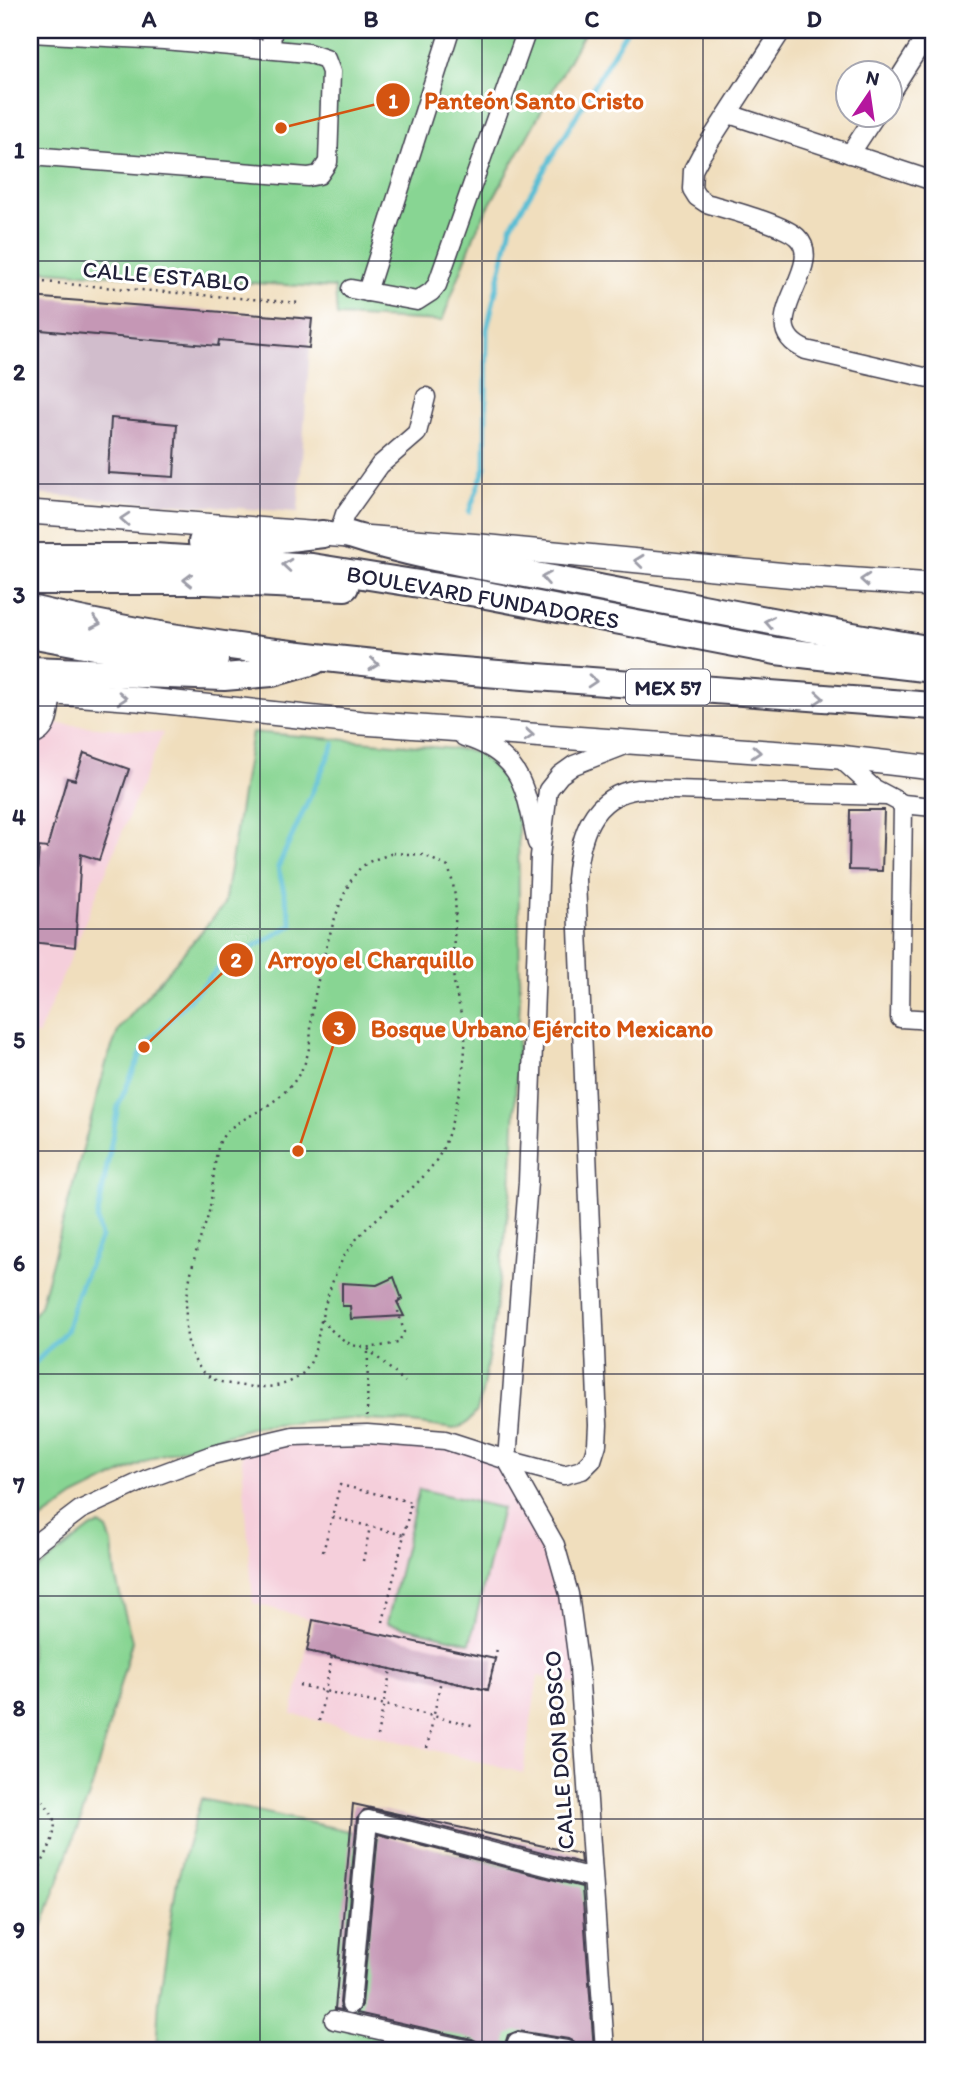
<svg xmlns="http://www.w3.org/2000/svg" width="963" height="2080" font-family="Itim,sans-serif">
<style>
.built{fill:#f5cfdb}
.industrial{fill:#d1bdcc}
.green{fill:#88d593;stroke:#557c67;stroke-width:2}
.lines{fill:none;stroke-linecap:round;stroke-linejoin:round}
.stream{stroke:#56bdd4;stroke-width:5}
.building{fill:#c597b5}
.minor-casing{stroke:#413e4e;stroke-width:21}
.major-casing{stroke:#413e4e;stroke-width:26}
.highway-casing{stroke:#413e4e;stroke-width:30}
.path{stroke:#413e4e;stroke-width:2.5;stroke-dasharray:2 5;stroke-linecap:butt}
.minor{stroke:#fff;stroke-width:18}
.major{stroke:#fff;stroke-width:23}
.highway{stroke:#fff;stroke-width:26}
.oneway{stroke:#9c9ca7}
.grid{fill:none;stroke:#22223b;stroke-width:2;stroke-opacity:0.55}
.labels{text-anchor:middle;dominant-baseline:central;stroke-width:6;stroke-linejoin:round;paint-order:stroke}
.shield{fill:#fff;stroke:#646476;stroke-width:2}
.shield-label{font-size:21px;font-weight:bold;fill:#22223b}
.street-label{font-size:23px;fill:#22223b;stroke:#fff}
.leader{fill:none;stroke:#d45411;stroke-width:2.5}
.callout-dot{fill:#d45411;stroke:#fff;stroke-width:2.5}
.mark-label{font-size:21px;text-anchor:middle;font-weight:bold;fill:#fff}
.callout-label{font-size:24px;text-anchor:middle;font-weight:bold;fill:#d45411;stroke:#fff;stroke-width:6;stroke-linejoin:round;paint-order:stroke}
.neatline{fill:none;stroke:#22223b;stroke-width:2.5}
.grid-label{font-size:23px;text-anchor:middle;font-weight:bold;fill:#22223b}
</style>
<rect width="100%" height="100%" fill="#fff"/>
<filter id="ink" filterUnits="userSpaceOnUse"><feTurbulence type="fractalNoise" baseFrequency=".0143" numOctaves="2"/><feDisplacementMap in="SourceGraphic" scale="14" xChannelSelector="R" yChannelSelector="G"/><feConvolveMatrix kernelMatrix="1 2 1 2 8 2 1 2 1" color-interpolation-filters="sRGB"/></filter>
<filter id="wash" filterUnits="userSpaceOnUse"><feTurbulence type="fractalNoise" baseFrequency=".00686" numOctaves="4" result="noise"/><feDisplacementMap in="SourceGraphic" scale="28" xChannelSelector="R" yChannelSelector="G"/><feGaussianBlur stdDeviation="1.57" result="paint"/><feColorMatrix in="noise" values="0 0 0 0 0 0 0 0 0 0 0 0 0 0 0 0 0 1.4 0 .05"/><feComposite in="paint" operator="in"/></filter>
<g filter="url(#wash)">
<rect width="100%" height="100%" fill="#f0debd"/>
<g class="built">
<polygon points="30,721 163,733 38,1036 30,1031"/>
<polygon points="367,1434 507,1460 555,1545 580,1686 538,1676 523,1773 292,1714 313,1620 253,1603 241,1448"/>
</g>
<polygon class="industrial" points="30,297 312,319 298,512 30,494"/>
<g class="green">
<polygon points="30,30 586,30 478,226 442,321 337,316 335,288 30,270"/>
<path d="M252,732L455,749C462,750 472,750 477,754C501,768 513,795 518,821L520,997L511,1189L492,1336L482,1393L477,1411L470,1420L465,1425L454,1429L405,1422L349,1419L253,1427L154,1457L74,1497L30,1528V1319L40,1306L107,1060L119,1029L224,905Z"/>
<polygon points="419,1489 502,1508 470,1643 387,1623"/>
<polygon points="100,1525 107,1530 112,1543 115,1575 132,1641 93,1784 40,1933 30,1972 30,1575 92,1527"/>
<polygon points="201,1799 588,1883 601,2050 156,2050 159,2000 177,1881"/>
</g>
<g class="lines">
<g class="stream">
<polyline points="469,512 485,467 487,329 511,226 627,30"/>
<polyline points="30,1368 66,1331 77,1294 101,1237 97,1220 118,1106 144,1047 222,965 292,925 278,867 334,744"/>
</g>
</g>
<g id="blocks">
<g class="building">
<polygon points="30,297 312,319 309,348 219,340 218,346 30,329"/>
<polygon points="111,418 177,424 174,477 108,473"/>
<polygon points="84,753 129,769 99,860 81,854 75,947 32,942 39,847 47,848 67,778 75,780"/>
<polygon points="850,810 884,810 882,871 849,870"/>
<polygon points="394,1277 402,1299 397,1302 404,1316 351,1319 350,1306 342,1306 342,1283 377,1285"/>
<polygon points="313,1620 495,1659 488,1690 307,1651"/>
<polygon points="353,1804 580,1854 581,1863 371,1809 364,1810 357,1819 340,2003 342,2010 335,2009"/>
<polygon points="378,1834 582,1887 594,2050 577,2050 574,2042 568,2039 518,2031 508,2035 506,2041 509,2050 481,2050 478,2042 472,2039 357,2013 362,2005"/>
</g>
</g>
</g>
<g filter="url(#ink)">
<use href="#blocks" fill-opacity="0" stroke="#413e4e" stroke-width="2"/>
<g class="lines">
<defs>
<g id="minor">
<path d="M782,30L701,155L693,170L692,189L697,197L706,203C729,210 781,223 797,237C829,267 748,325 806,350L933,379"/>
<polyline points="30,33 164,40 308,53 326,59 331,72 328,162 319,175 308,177 30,156"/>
<polyline points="271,49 272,30"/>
<polyline points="890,93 930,30"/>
<polyline points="729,114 933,181"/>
<polyline points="850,154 875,116"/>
<polyline points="351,289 417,301 431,292 437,285 527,30"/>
<polyline points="367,292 450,30"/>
<polyline points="338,535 345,514 380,465 417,433 426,397"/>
<path d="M30,736C50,733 49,710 52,693"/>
<path d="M464,737C524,755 525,790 537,843"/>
<polyline points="839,757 873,788 903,804 933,807"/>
<polyline points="903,804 900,1018 933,1020"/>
<polyline points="507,1460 528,1182 540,856 548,790 560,775 574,765 628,744"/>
<polyline points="507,1460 555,1545 569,1594 579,1669 605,2050"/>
<path d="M30,1548L80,1510L147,1479L212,1455L293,1436L367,1434L445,1440L507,1460L564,1475L582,1470L592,1460L597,1444L598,1425L576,879C580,838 590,795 639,789L887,796"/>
<polyline points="351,2004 368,1820 592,1878"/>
<polyline points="334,2020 470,2050"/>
<polyline points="517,2042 566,2050"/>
</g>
<g id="major">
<polyline points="30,512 481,546 797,576 933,585"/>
<polyline points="30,691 138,699 363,723 839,757 933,768"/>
</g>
<g id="highway">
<path d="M350,535C423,559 498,568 573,583C693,606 813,630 933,650"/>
<polyline points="202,542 263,541 323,534"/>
<polyline points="30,557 154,557 312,567 476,593 776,651 933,669"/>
<polyline points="30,581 206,581 345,587"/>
<path d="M30,609C205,650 385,666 564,679C687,688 810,697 933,706"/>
<polyline points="30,634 95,646 215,659"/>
<polyline points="30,670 224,677 272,673 314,661"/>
</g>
</defs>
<use href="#minor" class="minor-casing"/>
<use href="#major" class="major-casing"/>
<use href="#highway" class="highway-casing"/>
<g class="path">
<polyline points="30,281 300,303"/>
<path d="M393,853L424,855L448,867C462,906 452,929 453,968C453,991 463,1013 465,1036C467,1063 452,1138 437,1159C412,1197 367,1218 345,1255C334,1274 326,1299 321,1321C317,1338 316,1361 302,1374C283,1391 254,1388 230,1384C169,1375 185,1290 197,1249C201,1234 208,1221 210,1206C213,1191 214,1149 222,1138C230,1125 245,1119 257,1112C273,1103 290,1090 299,1074C312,1054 310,1034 312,1013C316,982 339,881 364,865C372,859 384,857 393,853Z"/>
<path d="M321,1320C351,1350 357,1351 398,1343L404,1332L398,1311"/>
<polyline points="368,1349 405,1382"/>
<polyline points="367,1417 368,1350"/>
<polyline points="323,1552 332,1517"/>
<polyline points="363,1561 370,1527"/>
<polyline points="383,1622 404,1535 332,1517 340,1485 411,1502 404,1535"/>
<polyline points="307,1651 488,1690 497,1649"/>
<polyline points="299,1685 476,1726"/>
<polyline points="319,1721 332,1656"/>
<polyline points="377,1736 391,1669"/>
<polyline points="427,1748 441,1680"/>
<path d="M30,1784C37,1794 48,1806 53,1817C61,1835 38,1868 30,1885"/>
</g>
<use href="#minor" class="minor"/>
<use href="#major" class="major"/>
<use href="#highway" class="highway"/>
</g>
<defs><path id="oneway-chevron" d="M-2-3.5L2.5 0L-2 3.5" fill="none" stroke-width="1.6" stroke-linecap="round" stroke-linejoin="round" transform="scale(1.75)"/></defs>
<g class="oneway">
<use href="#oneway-chevron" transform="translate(125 519) rotate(-176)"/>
<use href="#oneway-chevron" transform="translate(639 561) rotate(-174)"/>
<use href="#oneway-chevron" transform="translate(287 565) rotate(-175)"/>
<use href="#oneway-chevron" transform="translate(546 578) rotate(-170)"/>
<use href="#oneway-chevron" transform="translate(188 580) rotate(-179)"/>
<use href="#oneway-chevron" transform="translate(865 580) rotate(-176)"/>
<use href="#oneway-chevron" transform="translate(769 622) rotate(-169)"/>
<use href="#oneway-chevron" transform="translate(96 623) rotate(11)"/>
<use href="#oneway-chevron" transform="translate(374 664) rotate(6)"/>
<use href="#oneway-chevron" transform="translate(592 681) rotate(4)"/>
<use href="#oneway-chevron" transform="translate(122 698) rotate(4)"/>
<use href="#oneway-chevron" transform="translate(819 698) rotate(4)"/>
<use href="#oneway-chevron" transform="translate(529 735) rotate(4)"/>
<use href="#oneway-chevron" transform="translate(756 752) rotate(4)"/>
</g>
</g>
<path class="grid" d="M260,30V2050M482,30V2050M703,30V2050M30,261H933M30,484H933M30,706H933M30,929H933M30,1151H933M30,1374H933M30,1596H933M30,1819H933"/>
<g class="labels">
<rect class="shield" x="626" y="669.5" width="84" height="35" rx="5"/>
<g class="shield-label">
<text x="668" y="687">MEX 57</text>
</g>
<g class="street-label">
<text transform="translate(166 276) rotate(5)">CALLE ESTABLO</text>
<text transform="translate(483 597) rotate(10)">BOULEVARD FUNDADORES</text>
<text transform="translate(559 1750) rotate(-94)">CALLE DON BOSCO</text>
</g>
</g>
<path class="leader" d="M281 128L393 100M144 1047L236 960M298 1151L339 1028"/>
<g class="callout-dot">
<circle cx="281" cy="128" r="7"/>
<circle cx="144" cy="1047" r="7"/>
<circle cx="298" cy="1151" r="7"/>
<circle cx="393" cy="100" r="18"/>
<circle cx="236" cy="960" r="18"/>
<circle cx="339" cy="1028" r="18"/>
</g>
<g class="mark-label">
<text x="393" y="108">1</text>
<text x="236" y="967">2</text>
<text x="339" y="1036">3</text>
</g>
<g class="callout-label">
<text x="534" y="109">Panteón Santo Cristo</text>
<text x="371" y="968">Arroyo el Charquillo</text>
<text x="542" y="1037">Bosque Urbano Ejército Mexicano</text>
</g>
<rect width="963" height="2080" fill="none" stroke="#fff" stroke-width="77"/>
<g transform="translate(869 94) rotate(13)"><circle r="33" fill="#ffffff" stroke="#a7a7b1" stroke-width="2"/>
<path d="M0-5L12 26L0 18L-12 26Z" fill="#b5179e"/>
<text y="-10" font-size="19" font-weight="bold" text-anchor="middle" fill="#22223b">N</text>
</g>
<rect x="38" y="38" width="887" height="2004" class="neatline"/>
<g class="grid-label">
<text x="149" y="27">A</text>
<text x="371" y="27">B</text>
<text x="592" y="27">C</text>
<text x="814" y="27">D</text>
<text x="19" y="158">1</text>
<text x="19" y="380">2</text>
<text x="19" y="603">3</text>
<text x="19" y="825">4</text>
<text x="19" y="1048">5</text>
<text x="19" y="1271">6</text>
<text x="19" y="1493">7</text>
<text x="19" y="1716">8</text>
<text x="19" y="1938">9</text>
</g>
</svg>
